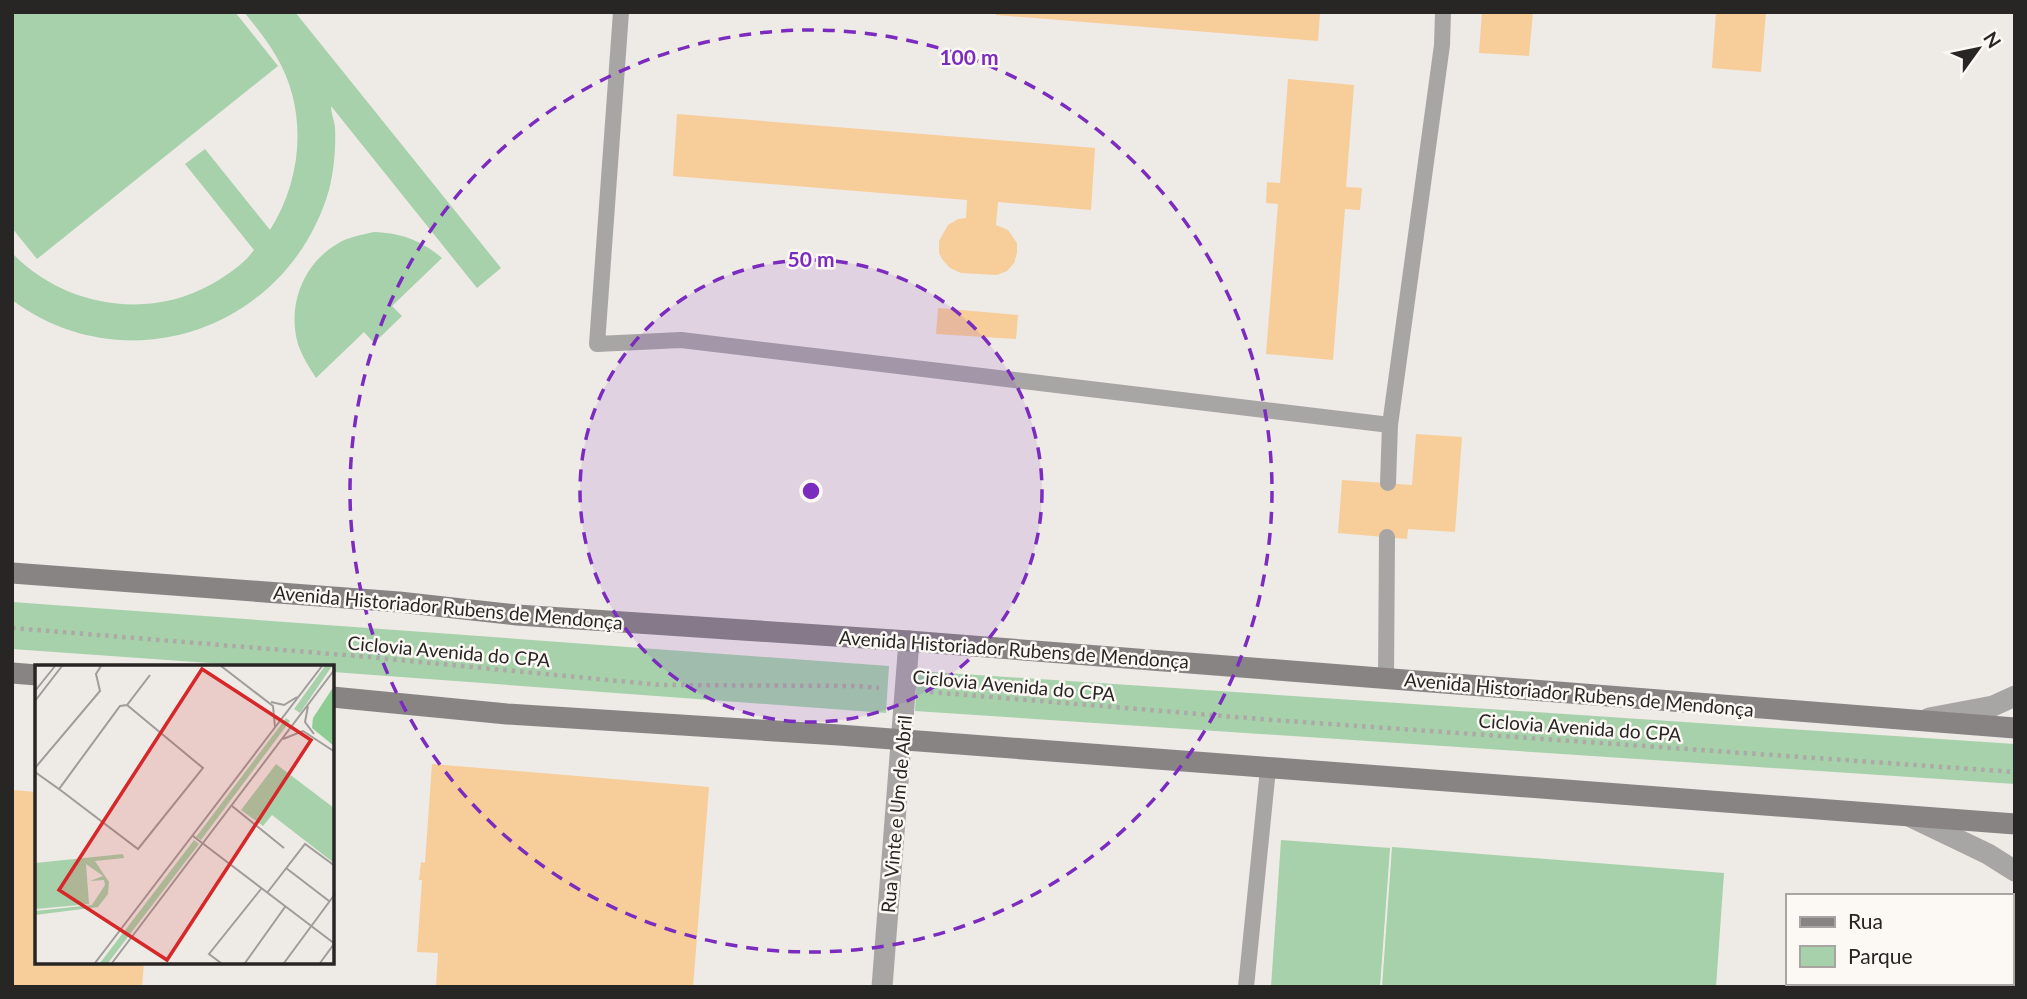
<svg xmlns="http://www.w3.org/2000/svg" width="2027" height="999" font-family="Lato,sans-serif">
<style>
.green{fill:#a6d1aa}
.building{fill:#f7cd99}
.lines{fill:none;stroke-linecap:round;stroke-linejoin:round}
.path{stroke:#ada9a6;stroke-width:4.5;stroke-dasharray:3.5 5;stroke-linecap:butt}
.service{stroke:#a8a6a5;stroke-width:16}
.minor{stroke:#a8a6a5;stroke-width:21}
.tertiary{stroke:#a8a6a5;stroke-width:21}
.secondary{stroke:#888483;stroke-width:21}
.ring{fill:none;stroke:#7b2cbf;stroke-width:3.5;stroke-dasharray:12 9}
.labels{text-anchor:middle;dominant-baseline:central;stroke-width:5;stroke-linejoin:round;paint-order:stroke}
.street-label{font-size:19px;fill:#282625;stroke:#fcf8f3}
.inset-road{fill:none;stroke:#9f9c99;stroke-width:2}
.view{fill:#d62828;fill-opacity:0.15;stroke:#d62828;stroke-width:3.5}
.inset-edge{fill:none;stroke:#282625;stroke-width:3.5}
.centre{fill:#7b2cbf;stroke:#fcf8f3;stroke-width:3.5}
.ring-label{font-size:21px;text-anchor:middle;font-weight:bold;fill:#7b2cbf;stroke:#fcf8f3;stroke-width:5;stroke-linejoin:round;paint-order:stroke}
</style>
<rect width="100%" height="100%" fill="#eeeae6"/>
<g class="green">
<polygon points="12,12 235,12 278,66 37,259 12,228"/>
<path d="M244,12H295L501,268L477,288L331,106C331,113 334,120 335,127C336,147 334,171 329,190C289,328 128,386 12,300V253C63,306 147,321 212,284C227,275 243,265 254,250L185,164L205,149L270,230C303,178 308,109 276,56C267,40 255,26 244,12Z"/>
<path d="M374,232C401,233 421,240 442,258L392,306L402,316L374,343L364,332L316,378C309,367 302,356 298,344C287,306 303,264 337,244C348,237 361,235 374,232Z"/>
<polygon points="12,602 889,666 886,713 333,672 332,666 252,666 12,649"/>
<polygon points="917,671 2015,744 2015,784 915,711"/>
<polygon points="1281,840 1390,848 1380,987 1271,987"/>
<polygon points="1392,847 1724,873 1716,987 1382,987"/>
</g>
<g class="building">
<polygon points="996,12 1320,12 1318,41 996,15"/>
<polygon points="1482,12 1533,12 1529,56 1479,53"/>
<polygon points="1716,12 1766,12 1761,72 1712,68"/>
<polygon points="1288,79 1354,85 1346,187 1362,188 1360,210 1345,209 1333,360 1266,354 1278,204 1266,203 1267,182 1280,183"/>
<polygon points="677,114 1095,148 1091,210 998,202 996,225 1008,230 1017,243 1017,253 1014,263 1007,271 997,275 961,273 950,268 942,259 939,253 939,241 948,225 958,219 966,218 967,200 673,176"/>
<polygon points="938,308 1018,315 1016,339 936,334"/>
<polygon points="1416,434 1462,437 1455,532 1408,529 1407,539 1338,533 1342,480 1412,485"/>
<polygon points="432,764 709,787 693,987 436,987 438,953 417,952 422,880 419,880 421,862 425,863"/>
<polygon points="12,790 37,792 37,962 144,962 142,987 12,987"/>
</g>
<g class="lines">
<g class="path">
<polyline points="12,628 357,656 661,685 859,686 879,688"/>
<polyline points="930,692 1273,720 2015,772"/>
</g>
<g class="service">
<polyline points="621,12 597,344 681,340 1390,425 1442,45 1443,12"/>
<polyline points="1388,483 1390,425"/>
<polyline points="1386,678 1387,537"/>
<polyline points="1246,987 1268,769"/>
</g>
<polyline class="minor" points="882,987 909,641"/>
<g class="tertiary">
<polyline points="1929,718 1993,706 2015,696"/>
<polyline points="1911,817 1988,854 2015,871"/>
</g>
<g class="secondary">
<polyline points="12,573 399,602 517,615 909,641 2015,728"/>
<polyline points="12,673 37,675"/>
<polyline points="332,697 507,714 839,735 2015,824"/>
</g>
</g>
<circle cx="811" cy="491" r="231" fill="#7b2cbf" fill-opacity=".12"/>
<g class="ring">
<circle cx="811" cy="491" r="231"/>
<circle cx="811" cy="491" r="461"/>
</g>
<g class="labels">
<g class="street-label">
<text transform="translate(448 607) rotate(5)">Avenida Historiador Rubens de Mendonça</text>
<text transform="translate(1014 649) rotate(4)">Avenida Historiador Rubens de Mendonça</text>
<text transform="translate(449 651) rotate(5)">Ciclovia Avenida do CPA</text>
<text transform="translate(1014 685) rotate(5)">Ciclovia Avenida do CPA</text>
<text transform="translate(1579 694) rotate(5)">Avenida Historiador Rubens de Mendonça</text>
<text transform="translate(1580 727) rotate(4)">Ciclovia Avenida do CPA</text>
<text transform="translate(896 814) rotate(-85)">Rua Vinte e Um de Abril</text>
</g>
</g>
<g transform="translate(35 665)">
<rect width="299" height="299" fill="#eeeae6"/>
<path d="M290,1H297L265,48L259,44ZM251,53L255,56L166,175L161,172ZM241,99L299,143V198L237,150L228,161L206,145ZM159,175L164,179L73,298H65ZM88,189L89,193L60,196L74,217L73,229L63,242L0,250V246L57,240L70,220L69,215L55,216L68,211L51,199L54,239L1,244L0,198Z" fill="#a6d1aa"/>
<path d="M299,21V81L277,63L278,53Z" fill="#8dcd94"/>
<path class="inset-road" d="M186,1L238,41L240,62M0,26L20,1M0,36L27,1M236,37L249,40L262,32M273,41L270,57L279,69M248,74L268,66L300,87M0,103L65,26L61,9L66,1M0,107L24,124L85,41L92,40L115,10M24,124L103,184L168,103L92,40M197,141L249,183M158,171L300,279M251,203L294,236M232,228L270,179L300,201M60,298L287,1M77,298L300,4M186,298L174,289L226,224M210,298L250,242M249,298L300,229M285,298L299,279"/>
<path class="view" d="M167,4L276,75L132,295L24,225Z"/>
<rect width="299" height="299" class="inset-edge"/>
</g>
<circle cx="811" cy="491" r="10" class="centre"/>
<g class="ring-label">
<text x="969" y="65">100 m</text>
<text x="811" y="267">50 m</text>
</g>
<rect width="2027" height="999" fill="none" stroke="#282625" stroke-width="28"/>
<rect x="1786" y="894" width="228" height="91" fill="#fcf8f3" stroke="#a7a4a1" stroke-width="2"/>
<rect x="1800" y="917" width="35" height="10" fill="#888483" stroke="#a7a4a1" stroke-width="2"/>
<text x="1848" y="929" font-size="21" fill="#282625">Rua</text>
<rect x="1800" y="946" width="35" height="21" fill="#a6d1aa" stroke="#a7a4a1" stroke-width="2"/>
<text x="1848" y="964" font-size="21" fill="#282625">Parque</text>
<g transform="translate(1978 49) rotate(57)" stroke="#fcf8f3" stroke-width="5" paint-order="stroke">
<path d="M0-5L12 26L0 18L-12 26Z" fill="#282625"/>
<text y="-10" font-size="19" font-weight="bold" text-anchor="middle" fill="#282625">N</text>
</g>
</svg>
